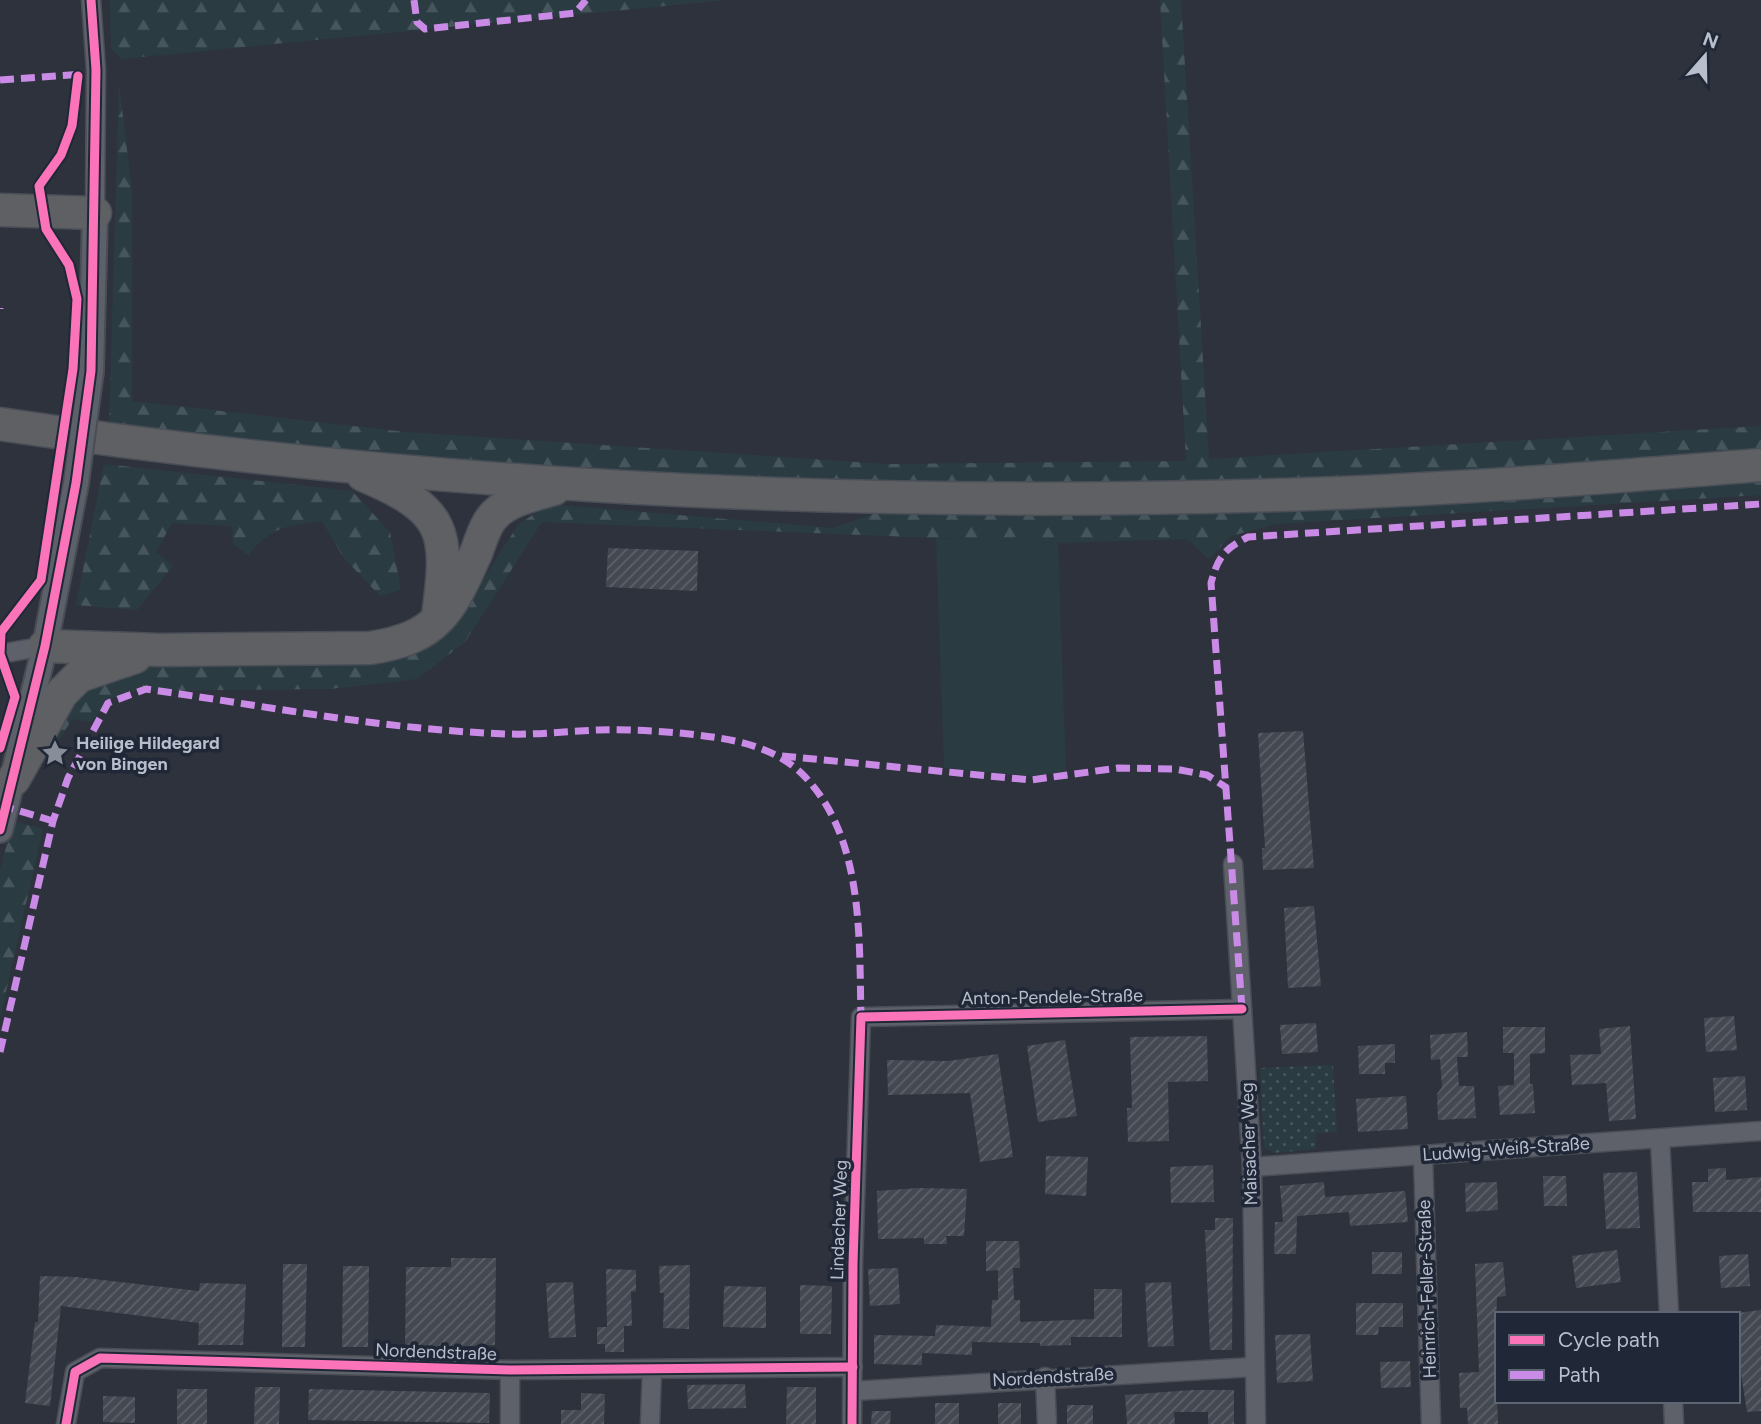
<svg xmlns="http://www.w3.org/2000/svg" width="1761" height="1424" font-family="Figtree,sans-serif">
<style>
.grass{fill:url(#grass-dots)}
.forest{fill:url(#forest-firs)}
.park{fill:#2a3c42}
.building{fill:url(#building-hatch)}
.lines{fill:none;stroke-linecap:round;stroke-linejoin:round}
.street-casing{stroke:#4a4d55;stroke-width:21}
.secondary-casing{stroke:#4a4d55;stroke-width:28}
.highway-casing{stroke:#4a4e57;stroke-width:35}
.street{stroke:#5e616a;stroke-width:18}
.secondary{stroke:#5c6068;stroke-width:24}
.highway{stroke:#5e6063;stroke-width:32}
.secondary-bridge-casing{stroke:#4a4d55;stroke-width:28;stroke-linecap:butt}
.secondary-bridge{stroke:#5c6068;stroke-width:24}
.quiet{stroke:#ca8be6;stroke-width:7;stroke-dasharray:14 7;stroke-linecap:butt}
.cycleway-casing{stroke:#202837;stroke-width:13}
.cycleway{stroke:#fb73b8;stroke-width:9}
.labels{text-anchor:middle;dominant-baseline:central;stroke-width:7;stroke-linejoin:round;paint-order:stroke}
.poi-label{font-size:18px;font-weight:bold;fill:#b9becc;stroke:#202837;text-anchor:start}
.street-label{font-size:18px;fill:#b9becc;stroke:#202837}
</style>
<defs>
<pattern id="grass-dots" width="8" height="8" patternUnits="userSpaceOnUse" patternTransform="scale(1.75)"><rect width="8" height="8" fill="#2a3c42"/><path d="M2 2h.1M6 6h.1" fill="none" stroke="#47565c" stroke-width="1.8" stroke-linecap="round"/></pattern>
<pattern id="forest-firs" width="22" height="20" patternUnits="userSpaceOnUse" patternTransform="scale(1.75)"><rect width="22" height="20" fill="#2a3c42"/><path d="M5 1l3.5 6h-7zM16 11l3.5 6h-7z" fill="#47565c"/></pattern>
<pattern id="building-hatch" width="6" height="6" patternUnits="userSpaceOnUse" patternTransform="scale(1.75)"><rect width="6" height="6" fill="#444951"/><path d="M-1 1l2-2M0 6l6-6M5 7l2-2" fill="none" stroke="#5d6169"/></pattern>
</defs>
<rect width="100%" height="100%" fill="#2d323c"/>
<polygon class="grass" points="1333,1065 1337,1132 1316,1133 1316,1149 1274,1153 1264,1147 1260,1068"/>
<g class="forest">
<polygon points="110,0 726,0 121,59 111,48"/>
<polygon points="1160,0 1181,0 1209,459 1761,426 1761,457 1308,483 873,489 586,477 109,432 119,83 132,191 132,401 406,432 886,464 1186,461"/>
<path d="M104,464L352,491L390,532L401,590L380,596L343,557L322,521C285,526 274,526 248,555L233,544L232,526L172,523L156,552L173,566L137,610L76,605Z"/>
<polygon points="1761,480 1761,495 1276,524 1231,536 1209,559 1187,539 1058,543 542,522 465,642 417,679 330,689 129,691 113,698 90,722 72,719 53,751 42,752 69,694 132,669 193,663 456,621 518,525 548,504 833,528 876,513 1311,507"/>
<polygon points="13,821 43,829 0,1018 0,870"/>
</g>
<polygon class="park" points="936,538 1058,543 1066,772 1031,776 944,768"/>
<g class="building">
<polygon points="608,548 698,551 697,591 606,587"/>
<polygon points="1303,731 1314,868 1263,870 1262,848 1265,848 1258,733"/>
<polygon points="1314,906 1321,986 1288,988 1284,908"/>
<polygon points="1734,1016 1737,1050 1706,1052 1704,1018"/>
<polygon points="1316,1023 1318,1052 1282,1054 1280,1025"/>
<polygon points="1630,1026 1636,1119 1609,1121 1606,1083 1572,1085 1570,1055 1601,1054 1599,1029"/>
<polygon points="1503,1027 1545,1027 1545,1053 1530,1054 1530,1084 1533,1084 1535,1113 1500,1115 1498,1086 1514,1085 1514,1053 1503,1053"/>
<polygon points="1467,1032 1468,1057 1457,1057 1459,1086 1474,1086 1476,1118 1438,1120 1437,1094 1442,1087 1440,1059 1431,1060 1430,1035"/>
<polygon points="1207,1036 1208,1081 1168,1082 1169,1141 1128,1142 1127,1108 1132,1108 1130,1037"/>
<polygon points="1065,1040 1077,1116 1038,1122 1027,1046"/>
<polygon points="1395,1044 1395,1063 1385,1063 1385,1074 1359,1074 1358,1046"/>
<polygon points="998,1054 1013,1157 980,1162 970,1093 888,1095 887,1060 948,1061"/>
<polygon points="1745,1076 1747,1110 1715,1112 1713,1078"/>
<polygon points="1406,1096 1408,1129 1358,1132 1356,1099"/>
<polygon points="1046,1156 1088,1157 1086,1196 1045,1194"/>
<polygon points="1213,1165 1214,1202 1171,1203 1170,1167"/>
<polygon points="1726,1168 1726,1180 1761,1177 1761,1212 1693,1212 1692,1182 1708,1182 1708,1169"/>
<polygon points="1637,1172 1640,1228 1606,1229 1603,1173"/>
<polygon points="1543,1176 1566,1176 1567,1206 1544,1206"/>
<polygon points="1324,1182 1325,1197 1405,1191 1408,1222 1350,1226 1349,1212 1297,1216 1296,1254 1274,1254 1275,1222 1283,1222 1280,1186"/>
<polygon points="1497,1182 1498,1210 1466,1212 1465,1183"/>
<polygon points="918,1188 967,1189 964,1236 946,1236 947,1244 924,1244 924,1238 878,1239 877,1191"/>
<polygon points="1215,1218 1233,1218 1232,1350 1210,1350 1205,1230 1215,1230"/>
<polygon points="986,1241 1019,1241 1020,1268 1013,1268 1014,1300 1020,1300 1020,1322 1094,1319 1094,1289 1122,1289 1122,1337 1071,1337 1071,1345 1040,1346 1040,1343 972,1342 972,1355 922,1353 922,1365 874,1364 874,1335 935,1336 936,1325 991,1327 992,1300 998,1300 998,1270 986,1271"/>
<polygon points="1617,1250 1621,1282 1576,1288 1572,1256"/>
<rect x="1372" y="1252" width="30" height="22"/>
<polygon points="1748,1254 1750,1286 1721,1288 1719,1256"/>
<polygon points="451,1258 496,1258 495,1345 405,1348 406,1267 451,1267"/>
<polygon points="1503,1262 1506,1296 1497,1297 1495,1354 1498,1424 1468,1424 1467,1408 1460,1408 1459,1373 1479,1372 1475,1264"/>
<polygon points="283,1264 307,1264 305,1347 282,1347"/>
<polygon points="690,1265 689,1329 663,1328 664,1293 660,1293 659,1266"/>
<polygon points="343,1266 369,1266 368,1347 342,1347"/>
<polygon points="898,1268 900,1304 870,1306 868,1269"/>
<polygon points="606,1269 636,1270 636,1292 631,1291 632,1326 624,1326 624,1352 605,1352 605,1344 597,1344 597,1327 607,1327"/>
<polygon points="40,1276 76,1277 199,1291 200,1283 246,1284 243,1345 198,1345 199,1323 61,1306 50,1406 25,1403 35,1322 38,1322"/>
<polygon points="573,1282 576,1337 549,1338 546,1283"/>
<polygon points="1171,1282 1174,1346 1148,1347 1145,1283"/>
<polygon points="800,1285 832,1286 831,1334 800,1334"/>
<polygon points="724,1286 766,1287 766,1328 723,1327"/>
<polygon points="1356,1303 1403,1303 1403,1327 1379,1327 1378,1335 1356,1335"/>
<polygon points="1761,1310 1761,1411 1747,1412 1738,1354 1738,1313"/>
<polygon points="1310,1334 1313,1381 1277,1383 1275,1335"/>
<polygon points="1410,1361 1411,1387 1381,1388 1380,1362"/>
<polygon points="745,1384 746,1408 688,1409 687,1385"/>
<polygon points="255,1387 280,1387 279,1424 254,1424"/>
<polygon points="787,1387 816,1387 816,1424 786,1424"/>
<rect x="177" y="1389" width="30" height="35"/>
<polygon points="309,1389 490,1393 489,1423 308,1420"/>
<polygon points="1192,1390 1234,1390 1234,1424 1208,1424 1208,1412 1174,1412 1175,1424 1127,1424 1125,1395"/>
<polygon points="581,1393 605,1394 604,1424 561,1424 561,1410 581,1410"/>
<polygon points="103,1396 135,1397 135,1423 103,1422"/>
<rect x="935" y="1403" width="24" height="21"/>
<rect x="998" y="1403" width="23" height="21"/>
<rect x="1067" y="1405" width="26" height="19"/>
<polygon points="872,1411 891,1411 890,1424 871,1424"/>
</g>
<g class="lines">
<defs>
<g id="street">
<polyline points="91,0 96,70 95,213"/>
<polyline points="0,654 45,646"/>
<polyline points="1233,864 1252,1167 1256,1424"/>
<polyline points="1660,1140 1669,1314"/>
<polyline points="1423,1155 1431,1424"/>
<polyline points="1252,1167 1761,1131"/>
<polyline points="1045,1377 1047,1424"/>
<polyline points="853,1391 1253,1367"/>
<polyline points="1673,1401 1674,1424"/>
<polyline points="66,1424 75,1372 100,1358 510,1370 853,1367"/>
<polyline points="510,1424 510,1370"/>
<polyline points="650,1424 652,1369"/>
<polyline points="852,1424 853,1263 861,1017 1242,1009"/>
</g>
<g id="secondary">
<polyline points="91,371 95,213"/>
<polyline points="0,830 45,646 76,483"/>
</g>
<g id="highway">
<polyline points="0,210 95,213"/>
<path d="M0,424C433,488 872,509 1309,494C1460,489 1611,477 1761,465"/>
<path d="M363,475C446,510 450,530 438,616"/>
<path d="M45,646L160,650L370,648C437,638 450,612 476,553C480,543 484,528 491,519C505,500 534,495 554,489"/>
<polyline points="14,779 61,694 79,676 135,657"/>
</g>
</defs>
<use href="#street" class="street-casing"/>
<use href="#secondary" class="secondary-casing"/>
<use href="#highway" class="highway-casing"/>
<use href="#street" class="street"/>
<use href="#secondary" class="secondary"/>
<use href="#highway" class="highway"/>
<defs>
<polyline id="secondary-bridge" points="76,483 91,371"/>
</defs>
<use href="#secondary-bridge" class="secondary-bridge-casing"/>
<use href="#secondary-bridge" class="secondary-bridge"/>
<g class="quiet">
<polyline points="414,0 417,22 425,29 575,13 586,0"/>
<polyline points="0,80 83,74"/>
<polyline points="0,308 0,309"/>
<polyline points="782,756 1031,780 1118,768 1175,769 1207,775 1227,788"/>
<polyline points="0,805 53,821"/>
<path d="M1242,1009L1211,583C1218,557 1224,549 1248,537L1761,504"/>
<path d="M0,1052L53,821L68,778L108,703L146,689C266,706 387,730 508,734C538,735 568,731 598,730C636,729 681,732 719,738C752,743 785,754 808,780C864,843 859,939 861,1017"/>
</g>
<defs>
<g id="cycleway">
<polyline points="0,748 15,697 0,654 1,632 41,580 73,369 77,299 69,265 46,229 39,186 61,155 72,126 78,76"/>
<polyline points="0,830 45,646 76,483 91,371 96,70 91,0"/>
<polyline points="66,1424 75,1372 100,1358 510,1370 853,1367"/>
<polyline points="852,1424 853,1263 861,1017 1242,1009"/>
</g>
</defs>
<use href="#cycleway" class="cycleway-casing"/>
<use href="#cycleway" class="cycleway"/>
</g>
<defs>
<symbol id="sight-bare" viewBox="-9 -9 18 18"><path d="M0-6L1.8-2.2L6-1.7L2.9 1.2L3.7 5.4L0 3.3L-3.7 5.4L-2.9 1.2L-6-1.7L-1.8-2.2Z" fill="#888d9a" stroke="#202837" stroke-width="2.5" paint-order="stroke"/></symbol>
</defs>
<g fill-rule="evenodd">
<use href="#sight-bare" x="36" y="734" width="38" height="38"/>
</g>
<g class="labels">
<g class="poi-label">
<text x="76" y="743">Heilige Hildegard<tspan x="76" dy="21">von Bingen</tspan></text>
</g>
<g class="street-label">
<text transform="translate(1052 997) rotate(-1)">Anton-Pendele-Straße</text>
<text transform="translate(1249 1144) rotate(-92)">Maisacher Weg</text>
<text transform="translate(1506 1149) rotate(-4)">Ludwig-Weiß-Straße</text>
<text transform="translate(839 1220) rotate(-88)">Lindacher Weg</text>
<text transform="translate(1427 1289) rotate(-92)">Heinrich-Feller-Straße</text>
<text transform="translate(436 1352) rotate(2)">Nordendstraße</text>
<text transform="translate(1053 1377) rotate(-3)">Nordendstraße</text>
</g>
</g>
<rect x="1495" y="1312" width="245" height="91" fill="#202837" stroke="#5d6473" stroke-width="2"/>
<rect x="1509" y="1335" width="35" height="10" fill="#fb73b8" stroke="#5d6473" stroke-width="2"/>
<text x="1558" y="1347" font-size="21" fill="#b9becc">Cycle path</text>
<rect x="1509" y="1370" width="35" height="10" fill="#ca8be6" stroke="#5d6473" stroke-width="2"/>
<text x="1558" y="1382" font-size="21" fill="#b9becc">Path</text>
<g transform="translate(1705 56) rotate(20)" stroke="#202837" stroke-width="5" paint-order="stroke">
<path d="M0-5L12 26L0 18L-12 26Z" fill="#b9becc"/>
<text y="-10" font-size="19" font-weight="bold" text-anchor="middle" fill="#b9becc">N</text>
</g>
</svg>
